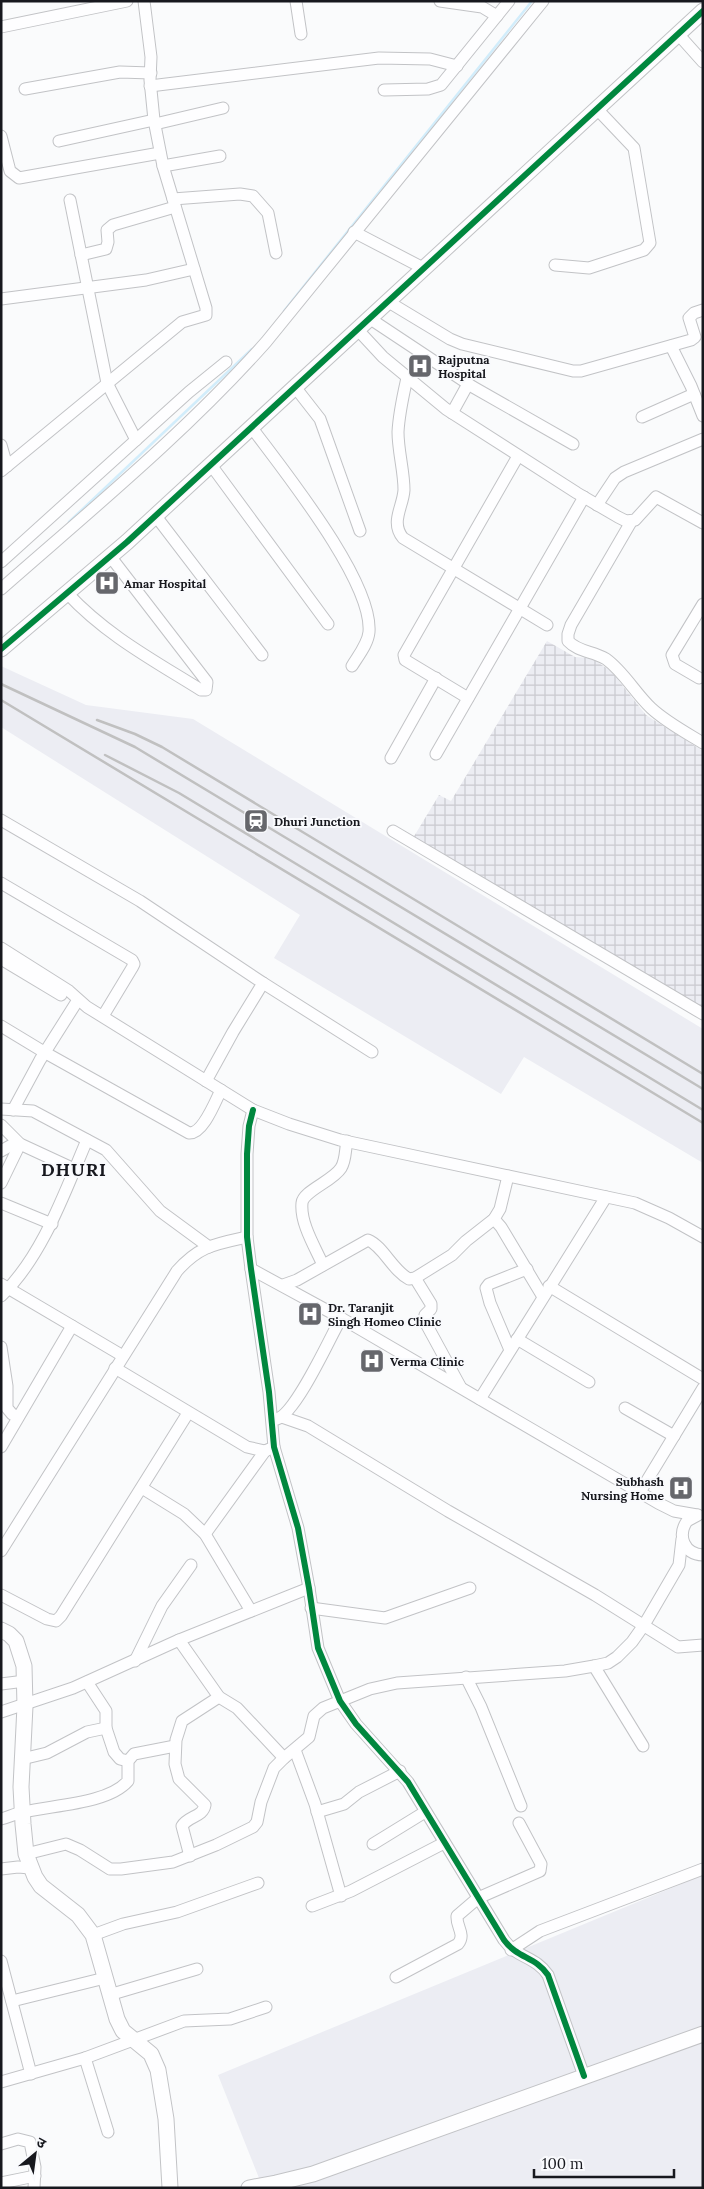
<svg xmlns="http://www.w3.org/2000/svg" width="704" height="2189" font-family="Lora,'Noto Sans Devanagari',serif">
<style>
.built{fill:#ecedf3}
.industrial{fill:url(#industrial-grid)}
.lines{fill:none;stroke-linecap:round;stroke-linejoin:round}
.stream{stroke:#d2edfb;stroke-width:2.5}
.street-casing{stroke:#c2c3c6;stroke-width:13}
.secondary-casing{stroke:#c2c3c6;stroke-width:17}
.street{stroke:#fefeff;stroke-width:11}
.secondary{stroke:#fefeff;stroke-width:15}
.rail{stroke:#c0c0c0;stroke-width:2.5}
.cycleway-casing{stroke:#f9fafd;stroke-width:9}
.cycleway{stroke:#00873e;stroke-width:6}
.labels{text-anchor:middle;dominant-baseline:central;stroke-width:4;stroke-linejoin:round;paint-order:stroke}
.poi-label{font-size:12px;font-weight:bold;fill:#17181e;stroke:#f9fafd;text-anchor:start}
.district-label{font-size:18px;font-weight:bold;letter-spacing:1px;fill:#17181e;stroke:#f9fafd}
</style>
<defs>
<pattern id="industrial-grid" width="8" height="8" patternUnits="userSpaceOnUse" patternTransform="scale(1.25)"><rect width="8" height="8" fill="#ecedf3"/><path d="M0 4h8M4 0v8" fill="none" stroke="#cacad0"/></pattern>
</defs>
<rect width="100%" height="100%" fill="#fafbfc"/>
<g class="built">
<polygon points="1,666 86,705 193,719 703,1029 703,1163 524,1057 501,1094 274,958 300,915 1,727"/>
<polygon points="703,1875 703,2188 263,2188 218,2075"/>
</g>
<polygon class="industrial" points="547,641 575,657 591,658 611,671 646,715 703,751 703,1009 413,838 439,795 451,801"/>
<g class="lines">
<g class="stream">
<polyline points="284,311 532,1"/>
<polyline points="69,522 252,349"/>
</g>
<defs>
<g id="street">
<polyline points="296,1 301,34"/>
<polyline points="440,1 482,7 497,16"/>
<polyline points="1,27 127,1"/>
<polyline points="678,34 703,62"/>
<polyline points="150,86 379,58 430,59 457,66"/>
<polyline points="25,89 120,72 151,73"/>
<polyline points="384,90 428,89 441,85 509,1"/>
<polyline points="155,124 223,108"/>
<polyline points="1,136 10,171 19,178 160,153"/>
<polyline points="59,141 154,120"/>
<polyline points="163,166 220,156"/>
<polyline points="173,199 240,194 253,196 268,213 276,253"/>
<polyline points="70,200 107,383 136,440"/>
<polyline points="354,232 425,269"/>
<polyline points="81,255 106,249 108,242 107,230 113,225 175,207"/>
<polyline points="555,265 589,268 644,250 650,243 634,148 597,109"/>
<polyline points="1,299 146,280 194,269"/>
<polyline points="387,301 450,339 462,344 573,371 581,371 691,340 695,337 689,318 694,313 703,310"/>
<polyline points="369,318 473,387 573,444"/>
<polyline points="357,329 383,357 446,409 577,493 618,517 626,521 635,520 656,497 703,523"/>
<polyline points="671,346 691,386 703,416"/>
<path d="M407,378C403,396 399,413 398,432C398,451 404,471 404,490C403,507 390,522 403,538L547,625"/>
<polyline points="295,387 320,419 360,531"/>
<polyline points="452,413 468,384"/>
<polyline points="642,417 694,394"/>
<path d="M252,428C283,470 373,581 369,632C368,644 358,656 352,666"/>
<polyline points="1,445 7,466"/>
<polyline points="211,465 328,624"/>
<polyline points="1,471 182,322 206,315 206,308 163,166 154,120 150,80 151,57 144,1"/>
<polyline points="597,505 615,478 624,472 703,439"/>
<polyline points="155,515 262,655"/>
<path d="M631,522L571,625L568,634V641C578,652 593,651 606,659C624,672 635,693 651,708C666,722 685,732 703,743"/>
<polyline points="1,562 189,392 226,362"/>
<path d="M1,589C92,509 186,432 266,342L543,1"/>
<path d="M67,593C106,635 153,660 201,690H206L207,682L110,556"/>
<polyline points="699,678 675,664 672,655 703,604"/>
<polyline points="468,698 405,660 404,655 518,456"/>
<polyline points="436,754 584,497"/>
<polyline points="391,758 436,678"/>
<polyline points="1,820 140,901 263,983 233,1032 206,1081"/>
<polyline points="393,831 703,1014"/>
<polyline points="1,883 132,960 134,964 132,968 103,1016"/>
<polyline points="1,948 69,991 87,1007 253,1110 289,1124 340,1140 635,1203 669,1218 703,1237"/>
<polyline points="1,959 61,995"/>
<polyline points="263,983 372,1052"/>
<path d="M1,1026L44,1052L189,1133C203,1134 215,1102 221,1090"/>
<polyline points="1,1109 33,1111 106,1150 160,1211 209,1247"/>
<polyline points="13,1110 40,1060 76,1003"/>
<path d="M253,1110L249,1126L247,1154V1237L251,1269L269,1392L274,1447L298,1528L309,1588L318,1648L340,1701L356,1724L408,1782L504,1940C518,1959 535,1956 548,1975L584,2076"/>
<polyline points="1,1125 20,1144 74,1169"/>
<polyline points="1,1151 17,1142"/>
<polyline points="1,1183 20,1144"/>
<polyline points="1,1203 52,1224"/>
<polyline points="494,1219 501,1227 543,1297"/>
<path d="M323,1265C315,1247 300,1223 302,1203C303,1191 333,1181 341,1168C346,1160 345,1150 347,1141"/>
<polyline points="251,1269 341,1318 658,1503 674,1511 697,1515"/>
<polyline points="415,1278 431,1304 431,1309 425,1315 424,1320 460,1386"/>
<polyline points="1,1284 123,1356"/>
<path d="M283,1285L297,1280L368,1240C383,1246 393,1271 409,1279L415,1278L452,1255L466,1241L494,1219L500,1209L508,1176"/>
<polyline points="549,1286 703,1379"/>
<path d="M1,1296C43,1256 65,1191 87,1140"/>
<polyline points="517,1339 589,1382"/>
<polyline points="1,1347 7,1386 7,1408 12,1414 18,1417"/>
<polyline points="510,1350 490,1303 486,1288 489,1284 527,1269"/>
<polyline points="115,1368 247,1447 265,1451 274,1447"/>
<polyline points="480,1399 606,1197"/>
<polyline points="625,1408 674,1436"/>
<polyline points="282,1417 308,1426 448,1511 595,1595 678,1647 703,1645"/>
<path d="M277,1419C296,1413 330,1338 341,1318"/>
<polyline points="1,1447 72,1326"/>
<polyline points="142,1488 184,1514 205,1534 251,1611"/>
<polyline points="640,1492 703,1388"/>
<path d="M698,1515L687,1521C677,1536 684,1554 703,1555"/>
<polyline points="205,1534 265,1451"/>
<path d="M1,1551L177,1271C199,1246 215,1244 247,1237"/>
<polyline points="1,1595 47,1619 56,1621 61,1616 188,1413"/>
<polyline points="311,1608 385,1618 470,1588"/>
<polyline points="179,1640 219,1697 237,1708 284,1758"/>
<polyline points="135,1661 162,1606 191,1565"/>
<polyline points="594,1666 643,1746"/>
<polyline points="466,1677 481,1707 521,1806"/>
<polyline points="87,1682 106,1711 106,1728 114,1752 120,1759 128,1761"/>
<polyline points="1,1684 25,1681"/>
<polyline points="1,1712 73,1688 179,1640 309,1588"/>
<polyline points="295,1750 315,1804 341,1896"/>
<polyline points="22,1759 47,1753 87,1732 106,1728"/>
<polyline points="317,1812 344,1804 359,1792 400,1771"/>
<path d="M1,1819C9,1817 16,1813 24,1812C53,1805 108,1804 128,1781V1761L134,1754L175,1746"/>
<polyline points="373,1844 425,1812"/>
<polyline points="26,1854 66,1844 80,1850 110,1869 121,1869 173,1862 216,1845 253,1827 257,1822 261,1802 274,1768 284,1758 309,1737 314,1716 323,1708 370,1689 397,1683 565,1671 594,1666 608,1663 617,1657 632,1642 644,1625 679,1565 682,1539"/>
<path d="M190,1856L182,1826C188,1816 203,1817 205,1805L179,1779L175,1764L176,1740L182,1721L219,1697"/>
<polyline points="1,1869 18,1867 30,1868"/>
<polyline points="312,1906 351,1891 444,1843"/>
<polyline points="93,1935 123,1924 177,1912 258,1883"/>
<polyline points="511,1950 540,1931 703,1869"/>
<polyline points="1,1961 31,2074"/>
<path d="M396,1977L458,1944C466,1934 456,1927 457,1916L478,1898L540,1871L541,1864L519,1823"/>
<polyline points="109,1995 197,1969"/>
<polyline points="12,2001 105,1978"/>
<polyline points="85,2058 108,2132"/>
<polyline points="1,2082 85,2058 184,2021 230,2019 266,2007"/>
<polyline points="1,2144 18,2139 30,2142 35,2167 34,2188"/>
<polyline points="1,2183 35,2176"/>
</g>
<g id="secondary">
<polyline points="1,649 127,542 703,11"/>
<polyline points="1,1630 9,1634 16,1641 24,1666 25,1706 21,1787 23,1824 26,1854 35,1877 41,1886 78,1915 93,1935 117,2019 123,2031 151,2054 158,2070 166,2119 170,2188"/>
<polyline points="249,2188 276,2183 313,2174 703,2034"/>
</g>
</defs>
<use href="#street" class="street-casing"/>
<use href="#secondary" class="secondary-casing"/>
<use href="#street" class="street"/>
<use href="#secondary" class="secondary"/>
<g class="rail">
<polyline points="1,684 135,747 703,1089"/>
<polyline points="1,700 703,1123"/>
<polyline points="97,720 135,734 162,747 703,1074"/>
<polyline points="105,755 179,793 703,1110"/>
</g>
<defs>
<g id="cycleway">
<polyline points="1,649 127,542 703,11"/>
<path d="M253,1110L249,1126L247,1154V1237L251,1269L269,1392L274,1447L298,1528L309,1588L318,1648L340,1701L356,1724L408,1782L504,1940C518,1959 535,1956 548,1975L584,2076"/>
</g>
</defs>
<use href="#cycleway" class="cycleway-casing"/>
<use href="#cycleway" class="cycleway"/>
</g>
<defs>
<symbol id="hospital-square" viewBox="-11 -11 22 22"><rect x="-9" y="-9" width="18" height="18" rx="4" fill="#66676c" stroke="#f9fafd"/><path d="M-5-5h3v3.5h4V-5h3V5h-3V1.5h-4V5h-3Z" fill="#fff"/></symbol>
<symbol id="station-square" viewBox="-11 -11 22 22"><rect x="-9" y="-9" width="18" height="18" rx="4" fill="#66676c" stroke="#f9fafd"/><path d="M-3-6H3Q5-6 5-4V2Q5 4 3 4L4.5 6H3L1.5 4h-3L-3 6H-4.5L-3 4Q-5 4-5 2V-4Q-5-6-3-6ZM-3.5-4v3h7v-3ZM-3.5 1v1.5H-2V1ZM2 1v1.5H3.5V1Z" fill="#fff"/></symbol>
</defs>
<g fill-rule="evenodd">
<use href="#hospital-square" x="406" y="352" width="28" height="28"/>
<use href="#hospital-square" x="93" y="569" width="28" height="28"/>
<use href="#station-square" x="242" y="807" width="28" height="28"/>
<use href="#hospital-square" x="296" y="1300" width="28" height="28"/>
<use href="#hospital-square" x="358" y="1347" width="28" height="28"/>
<use href="#hospital-square" x="667" y="1474" width="28" height="28"/>
</g>
<g class="labels">
<g class="poi-label">
<text x="438" y="359">Rajputna<tspan x="438" dy="14">Hospital</tspan></text>
<text x="124" y="583">Amar Hospital</text>
<text x="274" y="821">Dhuri Junction</text>
<text x="328" y="1307">Dr. Taranjit<tspan x="328" dy="14">Singh Homeo Clinic</tspan></text>
<text x="390" y="1361">Verma Clinic</text>
<text x="664" y="1481" text-anchor="end">Subhash<tspan x="664" dy="14">Nursing Home</tspan></text>
</g>
<g class="district-label">
<text x="74" y="1169">DHURI</text>
</g>
</g>
<rect width="704" height="2189" fill="none" stroke="#17181e" stroke-width="5"/>
<g transform="translate(35 2154) rotate(29)" stroke="#f9fafd" stroke-width="4" paint-order="stroke">
<path d="M0-4L9 19L0 12L-9 19Z" fill="#17181e"/>
<text y="-8" font-size="14" font-weight="bold" text-anchor="middle" fill="#17181e">उ</text>
</g>
<path d="M534 2169v8h140v-8" fill="none" stroke="#17181e" stroke-width="2.5"/>
<text x="542" y="2169" font-size="15" fill="#17181e" stroke="#f9fafd" stroke-width="4" paint-order="stroke">100 m</text>
</svg>
